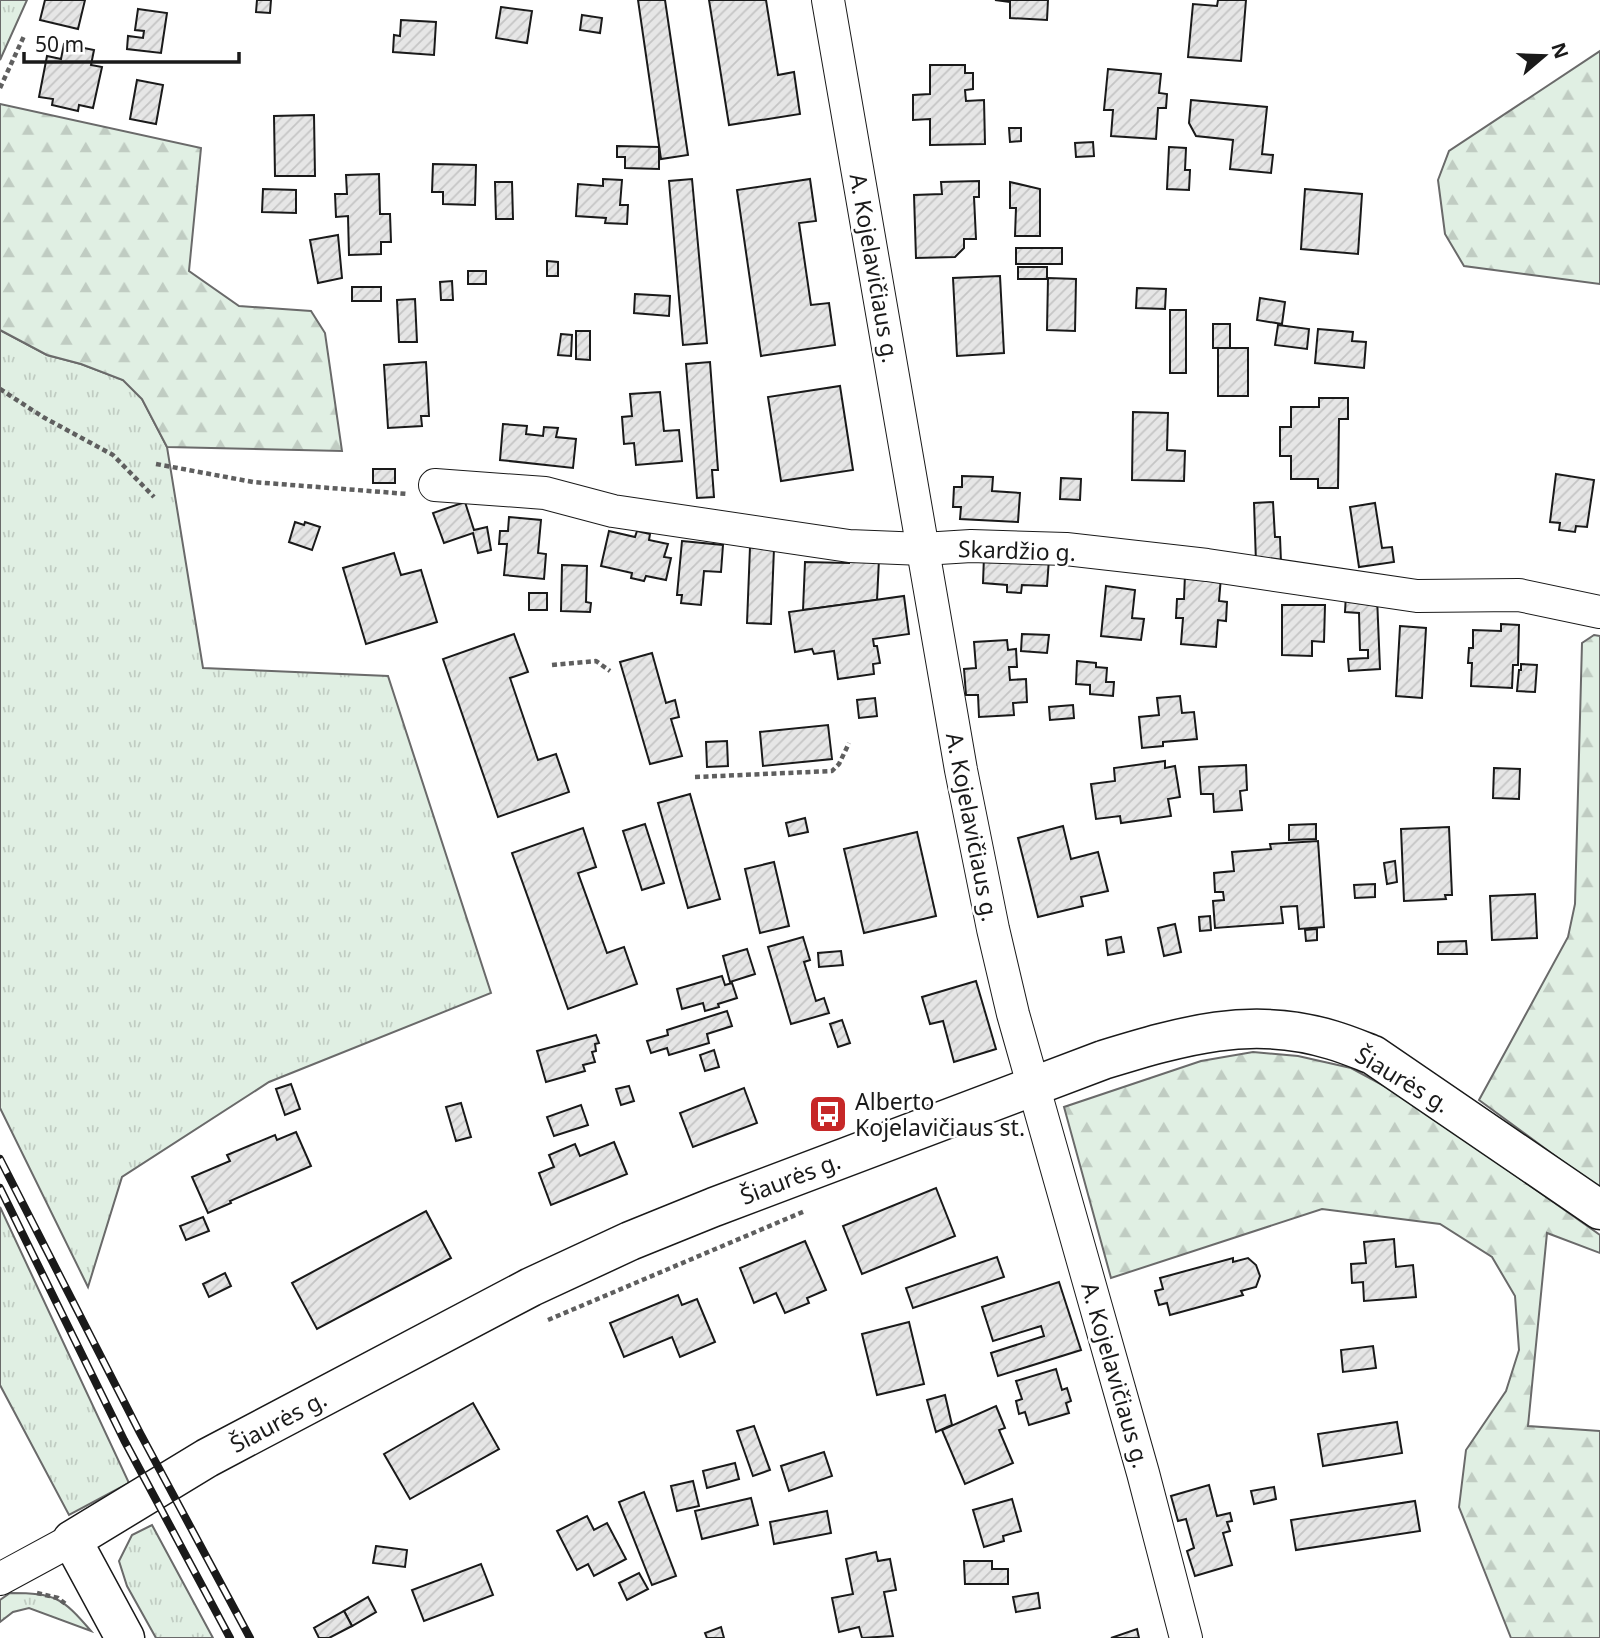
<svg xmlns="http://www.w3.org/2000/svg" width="1600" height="1638" font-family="'Noto Sans',sans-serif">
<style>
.grass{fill:url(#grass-tufts);stroke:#6a6a6a;stroke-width:2}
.forest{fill:url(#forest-firs);stroke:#6a6a6a;stroke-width:2}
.building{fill:url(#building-hatch);stroke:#1a1a1a;stroke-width:2}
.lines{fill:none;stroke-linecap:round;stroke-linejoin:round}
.minor-casing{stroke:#1a1a1a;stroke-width:34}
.major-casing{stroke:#1a1a1a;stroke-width:41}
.path{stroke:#5f5f5f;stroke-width:4.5;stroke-dasharray:5 3.5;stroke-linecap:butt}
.minor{stroke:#fff;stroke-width:32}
.major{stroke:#fff;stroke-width:38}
.rail-casing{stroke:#1a1a1a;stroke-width:8}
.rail{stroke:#fff;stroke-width:5;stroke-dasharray:16;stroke-linecap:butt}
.labels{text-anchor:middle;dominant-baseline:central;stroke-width:5;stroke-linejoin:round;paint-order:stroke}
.street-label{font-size:23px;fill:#1a1a1a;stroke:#fff}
.poi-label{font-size:23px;fill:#1a1a1a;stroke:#fff;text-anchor:start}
</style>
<defs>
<pattern id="grass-tufts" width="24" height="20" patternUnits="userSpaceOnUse" patternTransform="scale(1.75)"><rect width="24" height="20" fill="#e0efe3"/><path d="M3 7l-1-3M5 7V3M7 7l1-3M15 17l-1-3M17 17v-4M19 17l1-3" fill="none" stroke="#c0ccc2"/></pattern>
<pattern id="forest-firs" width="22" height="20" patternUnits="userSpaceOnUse" patternTransform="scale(1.75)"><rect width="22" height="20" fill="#e0efe3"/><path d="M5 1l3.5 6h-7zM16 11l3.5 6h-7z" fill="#c0ccc2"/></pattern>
<pattern id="building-hatch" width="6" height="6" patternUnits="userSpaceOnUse" patternTransform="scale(1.75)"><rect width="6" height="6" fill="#e6e6e6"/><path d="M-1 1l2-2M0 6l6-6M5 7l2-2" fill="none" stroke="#c5c5c5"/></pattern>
</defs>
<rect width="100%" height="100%" fill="#fff"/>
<g class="grass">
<polygon points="0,0 27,0 0,60"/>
<polygon points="0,330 47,355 81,364 123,380 142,399 167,447 203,668 388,676 491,993 269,1082 122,1177 88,1287 0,1108"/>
<polygon points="0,1207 129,1483 69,1515 0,1385"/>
<polygon points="152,1525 213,1638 156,1638 127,1586 119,1561 132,1535"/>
<path d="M10,1593C55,1593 62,1597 91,1631L29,1608L13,1612L0,1622V1600Z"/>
</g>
<g class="forest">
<polygon points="1600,51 1600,284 1464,266 1445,234 1438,180 1449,151"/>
<polygon points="0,104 201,148 189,271 239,306 311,311 325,333 342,451 167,447 142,399 123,380 81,364 47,355 0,330"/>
<polygon points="1594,635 1600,636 1600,1189 1479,1100 1568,937 1575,904 1582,643"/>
<polygon points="1253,1052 1298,1056 1351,1068 1403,1096 1600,1235 1600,1253 1547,1233 1528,1426 1600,1431 1600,1638 1511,1638 1459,1507 1466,1450 1506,1391 1519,1350 1515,1296 1492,1257 1440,1224 1322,1209 1111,1278 1064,1107 1201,1061"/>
</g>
<g class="building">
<polygon points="45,0 85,0 78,29 40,20"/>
<polygon points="257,0 271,0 270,13 256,12"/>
<polygon points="638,0 665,0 688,155 661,159"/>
<polygon points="709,0 766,0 778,75 794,72 800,114 729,125"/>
<polygon points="995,0 1048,0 1047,20 1010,18 1010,2"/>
<polygon points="1218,0 1246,0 1241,61 1188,57 1193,4 1217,6"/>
<polygon points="501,7 532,11 527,43 496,38"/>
<polygon points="138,9 167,13 161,53 127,49 128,36 143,38 144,31 135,30"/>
<polygon points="582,15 602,18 600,33 580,30"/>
<polygon points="401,20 436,22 434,55 393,52 394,35 400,36"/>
<polygon points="64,44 94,50 91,65 102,67 93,108 79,105 78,111 52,105 53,99 39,97 47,56 61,59"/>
<polygon points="930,65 965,65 965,73 973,73 973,89 965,90 966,101 984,100 985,144 930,145 930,119 913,120 913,95 930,94"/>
<polygon points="1108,69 1161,74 1159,93 1167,94 1166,108 1158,108 1156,139 1111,136 1113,110 1104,110"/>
<polygon points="137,80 163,85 156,124 130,119"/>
<polygon points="1191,100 1267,107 1262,154 1273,155 1271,173 1230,169 1233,140 1196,136 1189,123"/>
<polygon points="314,115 315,176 275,176 274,116"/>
<polygon points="1009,128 1021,128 1021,141 1010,142"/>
<polygon points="1093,142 1094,156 1076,157 1075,143"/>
<polygon points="617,146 659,147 659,169 625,168 625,157 617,157"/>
<polygon points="1169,147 1186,148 1185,170 1190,170 1189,190 1167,189"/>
<polygon points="433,164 476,165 475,205 443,204 443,192 432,192"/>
<polygon points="379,174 380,214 390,214 391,242 381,242 381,254 349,255 348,216 336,217 335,194 347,194 346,175"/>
<polygon points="603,179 622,180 620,205 628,205 627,224 605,223 606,218 576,216 578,184 603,186"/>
<polygon points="692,179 707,343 683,345 669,181"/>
<polygon points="810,179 816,221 799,223 811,305 829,303 835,345 761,356 737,190"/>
<polygon points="979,181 979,197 974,197 976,239 964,239 964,248 955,257 916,258 914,195 942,194 941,182"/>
<polygon points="495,182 512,182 513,219 496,219"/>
<polygon points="1010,182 1040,189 1040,236 1015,236 1016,208 1010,208"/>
<polygon points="263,189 296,190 296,213 262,212"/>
<polygon points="1305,189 1362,194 1358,254 1301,249"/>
<polygon points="338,235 342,278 318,283 310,240"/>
<rect x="1016" y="248" width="46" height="16"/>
<polygon points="547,261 558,262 558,276 547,276"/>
<rect x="1018" y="267" width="29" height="12"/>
<rect x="468" y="271" width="18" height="13"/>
<polygon points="1000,276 1004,353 957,356 953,278"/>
<polygon points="1048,278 1076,279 1075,331 1047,330"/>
<polygon points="452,281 453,300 441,300 440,282"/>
<rect x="352" y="287" width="29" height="14"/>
<polygon points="1137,288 1166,289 1165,309 1136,308"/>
<polygon points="635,294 670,296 669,316 634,313"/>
<polygon points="1260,298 1285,302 1282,324 1257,320"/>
<polygon points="415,299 417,342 399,342 397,300"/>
<rect x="1170" y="310" width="16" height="63"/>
<rect x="1213" y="324" width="17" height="24"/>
<polygon points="1278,325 1309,329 1307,349 1275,345"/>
<polygon points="1318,329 1353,332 1352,341 1366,342 1364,368 1315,363"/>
<polygon points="576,331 590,331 590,360 576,359"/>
<polygon points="561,334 572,335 571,356 558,355"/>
<rect x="1218" y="348" width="30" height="48"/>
<polygon points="426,362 429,416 421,416 422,426 388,428 384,365"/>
<polygon points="710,362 718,470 712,470 714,497 697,498 686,364"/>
<polygon points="840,386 853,470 781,481 768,397"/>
<polygon points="660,392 664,431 679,430 682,461 636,465 634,443 624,444 622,417 632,416 630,394"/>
<polygon points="1319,398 1348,398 1348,419 1339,419 1338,488 1318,488 1318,479 1291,479 1291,456 1280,456 1280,427 1291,427 1291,407 1319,407"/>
<polygon points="1133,412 1168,413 1167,450 1185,451 1184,481 1132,480"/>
<polygon points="503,424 527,426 526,434 543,436 544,427 558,428 556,437 576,439 573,468 500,460"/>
<rect x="373" y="469" width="22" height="14"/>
<polygon points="1556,474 1594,480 1587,527 1576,526 1575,532 1559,530 1560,523 1550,522"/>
<polygon points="962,476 993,477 992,491 1020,493 1018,522 960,519 961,507 953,507 954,487 962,487"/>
<polygon points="1061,478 1081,479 1080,500 1060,499"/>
<polygon points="465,502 474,530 487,527 491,550 478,553 473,533 444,543 433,513"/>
<polygon points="1273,502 1275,537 1280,537 1281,562 1256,563 1254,503"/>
<polygon points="1375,503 1382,548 1392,547 1394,562 1359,567 1350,507"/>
<polygon points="509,517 541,520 538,553 546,554 544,579 504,575 507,544 499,544 500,531 508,531"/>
<polygon points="295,522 304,525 305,522 320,527 312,550 289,542"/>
<polygon points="609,531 635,537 637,531 650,534 649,540 668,544 664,557 671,558 666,580 646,576 644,581 631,578 632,573 601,566"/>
<polygon points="682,541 723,545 721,572 704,571 701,605 681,603 682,595 677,595"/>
<polygon points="750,547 774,548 771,624 747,623"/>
<polygon points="394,553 401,575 421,570 437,622 366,644 343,568"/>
<polygon points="849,555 879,559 877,600 803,610 805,562 849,563"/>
<polygon points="984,556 1049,559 1047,586 1022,585 1021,593 1007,592 1007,585 983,583"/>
<polygon points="562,565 587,566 586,602 591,603 590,612 561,611"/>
<polygon points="1185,574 1221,577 1219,601 1227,602 1226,621 1218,620 1216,647 1181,644 1183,618 1176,618 1177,599 1184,599"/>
<polygon points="1106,586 1135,590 1132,618 1144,619 1141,640 1101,636"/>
<rect x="529" y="593" width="18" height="17"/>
<polygon points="1346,594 1377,597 1380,669 1349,671 1348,659 1368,658 1368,650 1360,650 1359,613 1345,612"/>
<polygon points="904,596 909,634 873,639 874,646 877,646 880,663 873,664 874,674 838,679 834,651 814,654 812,649 795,652 789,612"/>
<polygon points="1282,605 1325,605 1324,642 1312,641 1312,656 1282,655"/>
<polygon points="1501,624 1519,625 1518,665 1513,665 1512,688 1471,686 1472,663 1468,663 1469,648 1473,648 1473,630 1501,631"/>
<polygon points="1400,626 1426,628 1422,698 1396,696"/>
<polygon points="514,634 528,672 510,678 538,760 556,754 569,792 498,817 443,659"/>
<polygon points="1022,634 1049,635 1047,653 1021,651"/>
<polygon points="1007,640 1008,650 1016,649 1017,667 1009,667 1010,680 1026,679 1027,702 1013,703 1014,715 979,717 978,695 966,695 964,669 976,668 974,642"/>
<polygon points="652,653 666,703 675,700 679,717 671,719 682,756 650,764 620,662"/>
<polygon points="1077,661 1096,663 1096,667 1107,668 1106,682 1114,682 1113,696 1090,694 1090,685 1076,684"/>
<polygon points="1521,664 1537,665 1535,692 1517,691 1519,670 1521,670"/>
<polygon points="1180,696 1182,713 1194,712 1197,739 1163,742 1163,746 1142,748 1139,717 1159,715 1157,698"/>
<polygon points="875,698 877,716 859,718 857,700"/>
<polygon points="1073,705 1074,718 1050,720 1049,707"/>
<polygon points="828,725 832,759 763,766 760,732"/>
<polygon points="727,741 728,766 707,767 706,742"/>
<polygon points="1165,761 1165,768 1175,766 1180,797 1168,799 1171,816 1121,823 1120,816 1096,819 1091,784 1115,781 1114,768"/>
<polygon points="1246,765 1247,790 1240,791 1242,810 1214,812 1213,794 1201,794 1199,767"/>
<polygon points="1494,768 1520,769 1519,799 1493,798"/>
<polygon points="690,794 720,899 688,908 658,803"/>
<polygon points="805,818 808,832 789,836 786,823"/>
<polygon points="645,824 664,883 642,890 623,831"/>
<polygon points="1316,824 1316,839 1289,840 1289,825"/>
<polygon points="1063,826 1071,859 1098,852 1108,891 1081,897 1083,906 1038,917 1018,838"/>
<polygon points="1449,827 1452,895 1445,895 1446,899 1404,901 1401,829"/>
<polygon points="583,828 596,867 578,873 607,953 624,947 637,984 568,1009 512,853"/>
<polygon points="917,832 936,916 864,933 844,849"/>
<polygon points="1318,841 1324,927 1299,929 1297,906 1281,907 1283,923 1215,928 1213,901 1224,900 1223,892 1215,892 1214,873 1234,871 1232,852 1271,849 1270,844"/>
<polygon points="1395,861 1397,882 1387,884 1384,863"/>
<polygon points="774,862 789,926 760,933 745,869"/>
<polygon points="1375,884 1375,897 1355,898 1354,885"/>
<polygon points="1535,894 1537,938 1492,940 1490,896"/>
<polygon points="1210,916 1211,930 1200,931 1199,917"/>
<polygon points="1175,924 1181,952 1164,956 1158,928"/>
<polygon points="1317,929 1317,940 1306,941 1305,930"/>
<polygon points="803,937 810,960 804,962 816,1001 824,998 829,1013 791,1024 768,947"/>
<polygon points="1121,937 1124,952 1108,955 1106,940"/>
<polygon points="1466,941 1467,954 1438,954 1438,942"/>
<polygon points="747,949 755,974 730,982 723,956"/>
<polygon points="841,951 843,965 819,967 818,953"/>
<polygon points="722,976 725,985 732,983 737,998 718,1004 719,1007 705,1011 703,1003 682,1009 677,989"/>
<polygon points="976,981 996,1049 954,1062 943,1021 930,1024 922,997"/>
<polygon points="727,1011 732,1026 707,1034 709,1043 669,1055 667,1048 651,1053 647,1041 668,1035 667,1030"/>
<polygon points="842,1020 850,1043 838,1047 830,1024"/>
<polygon points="596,1035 599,1043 595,1044 596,1051 592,1052 595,1062 583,1065 585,1071 546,1082 537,1051"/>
<polygon points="714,1050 719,1067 705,1071 700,1055"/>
<polygon points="291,1084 300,1109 285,1115 276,1089"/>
<polygon points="629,1086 634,1101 621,1105 616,1089"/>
<polygon points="744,1088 757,1123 693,1147 680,1113"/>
<polygon points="461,1103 471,1137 456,1141 446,1107"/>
<polygon points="581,1105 588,1125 554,1136 547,1117"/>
<polygon points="296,1132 311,1166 230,1201 231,1203 208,1213 192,1177 230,1161 227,1155 275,1135 277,1140"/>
<polygon points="614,1142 627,1174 551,1205 539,1173 554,1167 549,1155 575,1144 580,1156"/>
<polygon points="936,1188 955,1236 862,1274 843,1226"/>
<polygon points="426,1211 451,1258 317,1329 292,1283"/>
<polygon points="203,1217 209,1231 186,1240 180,1226"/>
<polygon points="1394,1239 1396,1267 1413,1265 1416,1297 1364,1301 1363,1282 1352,1283 1351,1264 1366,1263 1364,1242"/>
<polygon points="805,1241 826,1290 807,1298 809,1303 785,1313 776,1293 754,1303 740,1268"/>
<polygon points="997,1257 1004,1277 913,1308 906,1288"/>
<polygon points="1233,1258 1233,1262 1248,1258 1256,1265 1260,1276 1256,1287 1241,1291 1243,1295 1170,1315 1167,1303 1159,1305 1155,1291 1163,1289 1160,1278"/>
<polygon points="225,1273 231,1286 209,1297 203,1284"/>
<polygon points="1059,1282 1081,1350 998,1376 991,1353 1044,1336 1041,1326 993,1341 982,1307"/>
<polygon points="678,1295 682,1305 697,1299 715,1342 680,1357 672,1337 624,1357 610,1323"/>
<polygon points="909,1322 924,1384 877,1395 862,1334"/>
<polygon points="1373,1346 1376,1368 1343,1372 1341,1350"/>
<polygon points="1056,1369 1062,1390 1067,1388 1071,1401 1066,1403 1069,1413 1029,1425 1025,1412 1019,1414 1016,1401 1022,1399 1016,1381"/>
<polygon points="945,1395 952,1425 936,1432 927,1400"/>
<polygon points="473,1403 499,1449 410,1499 384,1454"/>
<polygon points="996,1406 1005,1428 999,1430 1013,1463 965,1484 942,1430"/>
<polygon points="1397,1422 1402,1453 1323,1466 1318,1434"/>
<polygon points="754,1426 770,1470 753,1476 737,1431"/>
<polygon points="824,1452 832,1476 789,1491 781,1466"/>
<polygon points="735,1463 739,1479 707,1488 703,1471"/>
<polygon points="693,1481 699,1506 677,1511 671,1486"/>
<polygon points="1209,1485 1217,1516 1230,1513 1232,1521 1227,1522 1230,1531 1223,1533 1232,1565 1195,1576 1187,1551 1194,1548 1186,1519 1178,1521 1171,1496"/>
<polygon points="1274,1487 1276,1499 1254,1504 1251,1491"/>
<polygon points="644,1492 676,1576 652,1585 619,1502"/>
<polygon points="751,1498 758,1525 702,1539 695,1511"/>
<polygon points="1012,1499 1021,1531 1003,1536 1004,1541 984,1547 973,1510"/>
<polygon points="1415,1501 1420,1531 1296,1550 1291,1520"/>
<polygon points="827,1511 831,1533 774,1544 770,1522"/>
<polygon points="587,1516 594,1530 607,1523 626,1559 594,1576 588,1564 577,1570 557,1531"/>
<polygon points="376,1546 407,1550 405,1567 373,1563"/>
<polygon points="876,1552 878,1561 890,1559 896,1590 884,1592 893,1636 862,1638 859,1627 839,1632 832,1598 853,1594 846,1559"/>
<polygon points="964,1561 992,1561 992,1569 1008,1569 1008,1584 965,1584"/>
<polygon points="481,1564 493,1595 424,1621 412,1590"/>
<polygon points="639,1573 648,1589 627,1600 619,1583"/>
<polygon points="1038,1593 1040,1608 1016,1612 1013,1597"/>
<polygon points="368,1597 376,1612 352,1626 344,1611"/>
<polygon points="344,1611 352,1626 329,1638 319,1638 314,1628"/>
<polygon points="721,1627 724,1638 707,1638 705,1633"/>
<polygon points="1137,1629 1139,1638 1111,1638"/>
</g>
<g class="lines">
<defs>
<g id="minor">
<polyline points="828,0 961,770 993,929 1013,1014 1143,1473 1186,1638"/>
<polyline points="435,485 545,493 613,511 849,546 923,549 971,546 1066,549 1207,565 1417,596 1519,595 1600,612"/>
<polyline points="0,1579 72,1540"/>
</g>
<path id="major" d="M125,1638L72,1540L207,1458L531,1287L630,1241L714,1207L1103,1060C1182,1036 1251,1015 1332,1040C1346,1044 1360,1050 1373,1055L1600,1210"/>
</defs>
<use href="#minor" class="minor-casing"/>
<use href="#major" class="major-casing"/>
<g class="path">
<polyline points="0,88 24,36"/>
<polyline points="0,389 43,417 113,455 154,497"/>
<polyline points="156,464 253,482 408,494"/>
<polyline points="552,665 596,661 610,671"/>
<polyline points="695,777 832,771 839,764 849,743"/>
<polyline points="548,1320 805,1211"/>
<polyline points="37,1593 58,1598 67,1605"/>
</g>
<use href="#minor" class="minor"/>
<use href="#major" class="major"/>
<defs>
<g id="rail">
<polyline points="0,1159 140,1433 250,1638"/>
<polyline points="0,1188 124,1440 230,1638"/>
</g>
</defs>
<use href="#rail" class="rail-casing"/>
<use href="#rail" class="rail"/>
</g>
<defs>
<symbol id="bus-square" viewBox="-11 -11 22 22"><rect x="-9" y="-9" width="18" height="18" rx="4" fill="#c62828" stroke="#fff"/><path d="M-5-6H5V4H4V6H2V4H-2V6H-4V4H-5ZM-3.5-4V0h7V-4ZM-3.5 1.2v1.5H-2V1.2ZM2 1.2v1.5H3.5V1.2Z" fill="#fff"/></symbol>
</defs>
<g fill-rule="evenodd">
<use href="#bus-square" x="806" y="1092" width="44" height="44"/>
</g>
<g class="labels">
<g class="street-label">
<text transform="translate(875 268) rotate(80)">A. Kojelavičiaus g.</text>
<text transform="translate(1017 550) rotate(2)">Skardžio g.</text>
<text transform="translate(973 827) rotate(79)">A. Kojelavičiaus g.</text>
<text transform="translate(1403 1079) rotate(31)">Šiaurės g.</text>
<text transform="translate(790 1178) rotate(-21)">Šiaurės g.</text>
<text transform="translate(1116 1375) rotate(74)">A. Kojelavičiaus g.</text>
<text transform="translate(278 1421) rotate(-28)">Šiaurės g.</text>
</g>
<g class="poi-label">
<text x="855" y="1101">Alberto<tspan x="855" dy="26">Kojelavičiaus st.</tspan></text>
</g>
</g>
<g transform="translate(1544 56) rotate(71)" stroke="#ffffff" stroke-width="5" paint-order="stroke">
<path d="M0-5L12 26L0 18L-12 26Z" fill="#1a1a1a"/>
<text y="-10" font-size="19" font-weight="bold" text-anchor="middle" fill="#1a1a1a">N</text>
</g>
<path d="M24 52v10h215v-10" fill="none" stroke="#1a1a1a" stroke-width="3.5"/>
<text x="35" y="52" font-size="21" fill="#1a1a1a" stroke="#ffffff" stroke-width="5" paint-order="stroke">50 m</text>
</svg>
